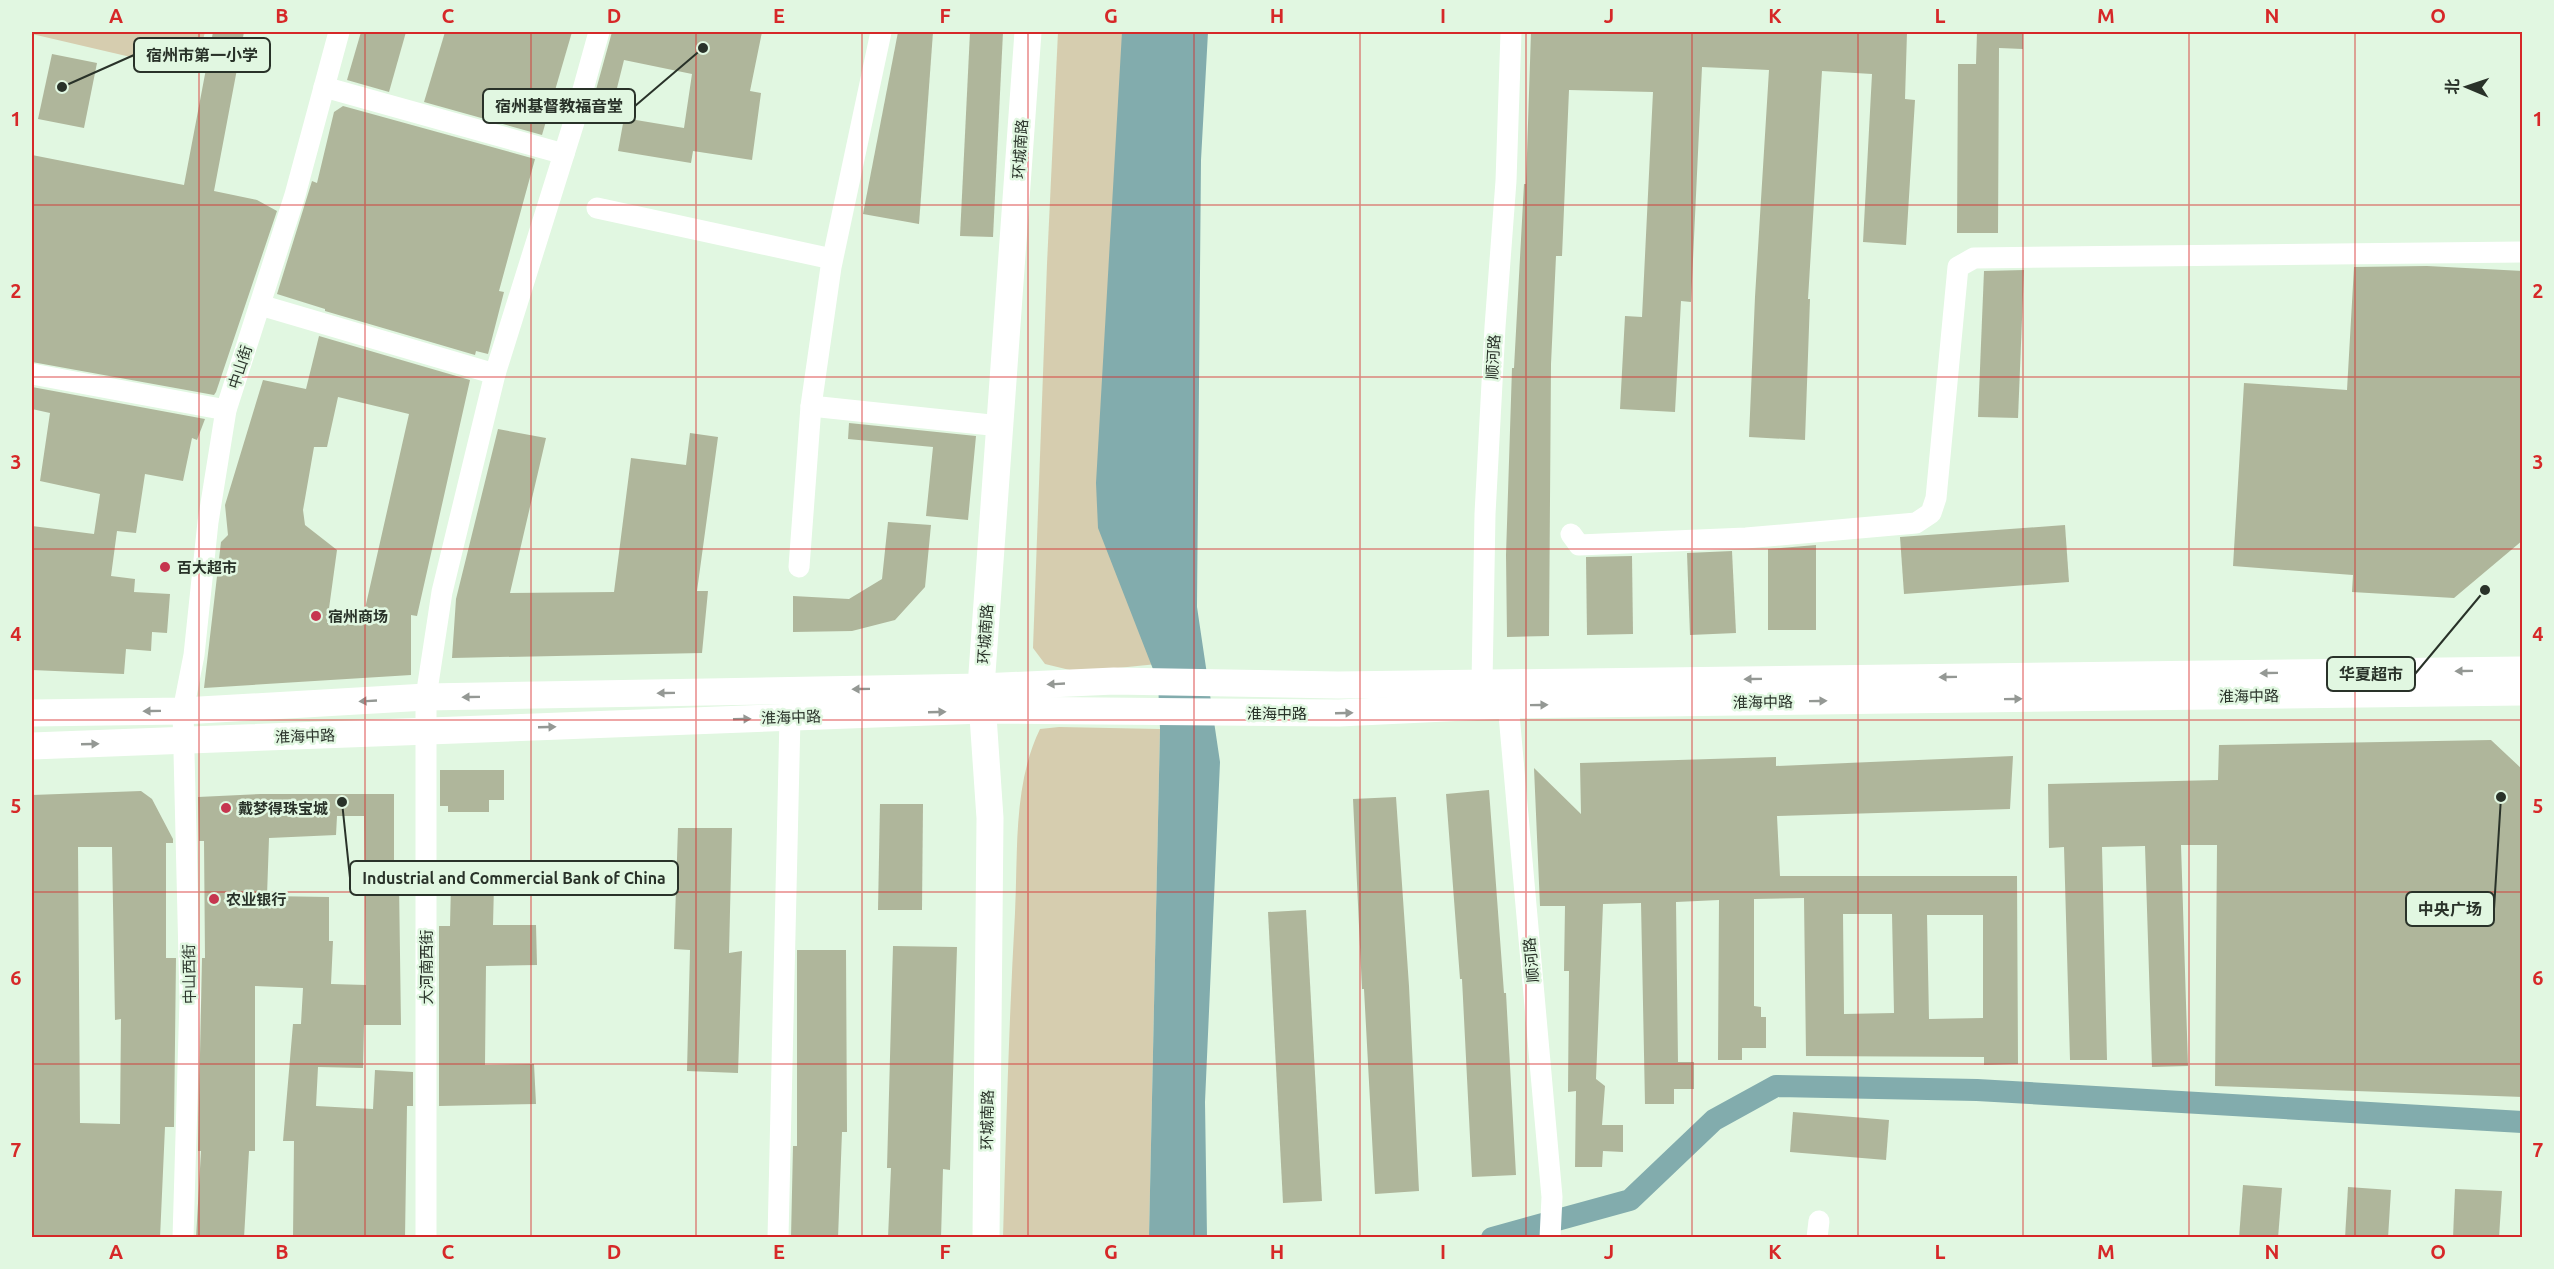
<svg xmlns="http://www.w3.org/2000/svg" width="2554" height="1269" font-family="Ubuntu,'Noto Sans SC',sans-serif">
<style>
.green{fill:#d6cdaf}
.water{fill:#82acad}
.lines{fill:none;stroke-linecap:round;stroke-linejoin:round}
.canal{stroke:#82acad;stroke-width:22}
.building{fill:#afb69b;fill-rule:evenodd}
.minor{stroke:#fff;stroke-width:21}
.major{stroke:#fff;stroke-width:27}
.oneway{fill:#949894}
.grid{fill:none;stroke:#d62828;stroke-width:1.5;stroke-opacity:0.55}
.poi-dot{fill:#c6364f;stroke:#e1f7e1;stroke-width:2}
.labels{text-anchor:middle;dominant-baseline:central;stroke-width:5;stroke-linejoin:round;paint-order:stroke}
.street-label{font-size:15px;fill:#293229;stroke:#e1f7e1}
.poi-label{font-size:15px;font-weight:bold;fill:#293229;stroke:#e1f7e1;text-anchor:start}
.leader{fill:none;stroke:#293229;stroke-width:2}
.callout-dot{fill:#293229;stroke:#e1f7e1;stroke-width:2}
.callout{fill:#e1f7e1;stroke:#293229;stroke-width:2}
.callout-label{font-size:16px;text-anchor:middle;font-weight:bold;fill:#293229}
.neatline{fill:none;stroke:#d62828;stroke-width:2}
.grid-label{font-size:20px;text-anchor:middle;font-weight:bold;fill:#d62828}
</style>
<rect width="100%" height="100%" fill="#e1f7e1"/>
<g class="green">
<polygon points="32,32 205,32 195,72 32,34"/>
<polygon points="1058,32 1132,32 1157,664 1078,672 1045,664 1033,648 1047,264"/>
<path d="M1059,727L1160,729L1149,1237L1003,1238C1006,1129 1009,1021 1015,913C1018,853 1013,784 1040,729Z"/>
</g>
<polygon class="water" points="1122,32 1208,32 1201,160 1197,607 1220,762 1205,1102 1207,1237 1149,1237 1160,729 1158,682 1098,528 1096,483"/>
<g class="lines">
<polyline class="canal" points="1492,1238 1630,1200 1714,1120 1776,1086 1977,1090 2522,1122"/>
</g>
<g class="building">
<polygon points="213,32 244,32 214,191 257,200 277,211 216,392 214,395 32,362 32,155 184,185"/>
<polygon points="361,32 406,32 389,92 347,80"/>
<polygon points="445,32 572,32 542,135 424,102"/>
<polygon points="612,32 762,32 750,91 761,93 752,160 693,151 691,163 618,151 624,118 684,128 692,74 624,60 609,120 589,115"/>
<polygon points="898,32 933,32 919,224 863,214"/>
<polygon points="970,32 1003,32 993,237 960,236"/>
<polygon points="1531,32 1907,32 1905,99 1915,100 1906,245 1863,242 1872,74 1822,71 1808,299 1810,299 1805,440 1749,437 1755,297 1769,70 1702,67 1691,302 1681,301 1675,412 1620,409 1625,316 1642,317 1653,92 1569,90 1562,256 1556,256 1551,364 1549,636 1507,637 1506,555 1512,368 1514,368 1524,184 1526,184"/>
<polygon points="1977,32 2023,32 2023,49 1999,48 1998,233 1957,233 1958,64 1976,64"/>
<polygon points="52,54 97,63 84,128 38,119"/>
<polygon points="343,106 535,159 499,291 504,292 488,354 476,351 475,355 325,311 325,309 277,294 312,181 317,183 334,112"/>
<polygon points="2427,266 2523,271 2523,540 2454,598 2352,592 2353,575 2233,566 2244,383 2347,390 2354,267"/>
<polygon points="2024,270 2018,418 1978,417 1984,271"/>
<path d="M319,336L470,380L417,616L411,615V675L204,688L221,542L228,535L225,505L263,380L306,389ZM338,397L409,414L362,622L327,623L337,550L305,525L303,510L314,447H327Z"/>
<polygon points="32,387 205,419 197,440 192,438 183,481 145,474 136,533 117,531 111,576 135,579 134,592 170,594 167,633 152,632 151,651 126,649 124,674 32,670 32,526 94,534 100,494 40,481 50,413 32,409"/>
<polygon points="849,423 976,436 968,520 926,516 933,447 848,439"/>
<polygon points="498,429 546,438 510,593 614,592 631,458 686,465 690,433 718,437 697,591 708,591 702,653 452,658 456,599"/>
<polygon points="888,522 931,525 925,587 895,620 852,631 793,632 793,596 849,599 882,579"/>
<polygon points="2065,525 2069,582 1904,594 1900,537"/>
<polygon points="1816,545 1816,630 1768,630 1768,549"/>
<polygon points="1732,551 1736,633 1690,635 1687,553"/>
<polygon points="1632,556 1633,634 1587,635 1586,557"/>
<polygon points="2491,740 2523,770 2523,1097 2215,1086 2217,845 2181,845 2188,1066 2152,1067 2145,846 2102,847 2107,1060 2070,1060 2064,847 2049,848 2048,784 2218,780 2219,745"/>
<path d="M2013,756L2010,809L1777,816L1780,876H2017L2018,1064L1984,1065V1057L1806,1056L1804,898L1754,899V1006L1761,1007V1017H1766V1048H1742V1060H1718L1719,900L1676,902L1678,1062H1694V1089H1674V1104H1645L1641,903L1603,904L1596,1079L1605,1086L1602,1125H1623V1152L1603,1151L1602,1167H1575L1576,1091L1568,1092L1569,971H1564L1565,906H1540L1534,768L1581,814L1580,763L1776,757V766ZM1843,914H1892L1894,1013L1844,1014ZM1927,915H1983V1018L1929,1019Z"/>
<polygon points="440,770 504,770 504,800 489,800 489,812 448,812 448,806 440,806"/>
<polygon points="1489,790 1504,993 1506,993 1516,1175 1472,1177 1462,979 1460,979 1446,794"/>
<path d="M141,791L152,799L173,839V843H166V958H176L174,1127H165L160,1238H32V1126L34,1127L32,795ZM78,847H112L115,1020L121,1019L120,1124L80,1123Z"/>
<path d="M261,794H394V884L399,883L401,1025H364L363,1068L318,1067L316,1106L373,1109L375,1070L413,1072V1106H407L405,1238H293L294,1141H283L293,1024H301L303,988L255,986V1151H249L244,1238H196L201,1151H198L202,958H205L204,841H199L198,797ZM337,816H364L366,985L331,984L333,941H329V897L267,896L269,838L336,835Z"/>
<polygon points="1396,797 1409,986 1419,1191 1375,1194 1364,989 1362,989 1353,799"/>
<polygon points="880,804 923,804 922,910 878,910"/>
<polygon points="678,828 732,828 729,953 742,951 738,1073 687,1071 690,950 674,949"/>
<polygon points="451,884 494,885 493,925 536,925 537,965 486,966 485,1065 534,1064 536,1104 439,1106 439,926 450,926"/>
<polygon points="1306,910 1322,1201 1283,1203 1268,912"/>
<polygon points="893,946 957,947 950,1170 943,1169 941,1238 888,1238 891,1168 887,1168"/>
<polygon points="797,950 846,950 847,1132 842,1132 838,1238 791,1238 793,1146 797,1146"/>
<polygon points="1793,1112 1889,1120 1886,1160 1790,1152"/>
<polygon points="2243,1185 2282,1188 2278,1238 2239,1238"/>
<polygon points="2348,1187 2391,1190 2388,1238 2345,1238"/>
<polygon points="2455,1189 2502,1191 2499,1238 2453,1238"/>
</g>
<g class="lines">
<g class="minor">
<polyline points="881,32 831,267 811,406 1000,426"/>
<polyline points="324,87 564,154"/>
<polyline points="597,208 832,259"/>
<polyline points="260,305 495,374"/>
<polyline points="32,374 226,410"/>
<polyline points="1571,534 1579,545 1746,538 1916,523 1931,513 1936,498 1958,267 1974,258 2522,252"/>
<polyline points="799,567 811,406"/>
<polyline points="1482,683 1485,514 1495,327 1506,181 1511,32"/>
<polyline points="1507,692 1552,1197 1550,1238"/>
<polyline points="183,1238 190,999 183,711 194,655 208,522 226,410 295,195 339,32"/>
<polyline points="426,1238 426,697 442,592 495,374 574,122 599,32"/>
<polyline points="778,1238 790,717"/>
<polyline points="1817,1238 1819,1221"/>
</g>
<g class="major">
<polyline points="32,713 183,711 426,697 981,687 1114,681 1338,685 2522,670"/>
<polyline points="32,746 982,710 1339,713 1509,705 2522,692"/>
<polyline points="986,1238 990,818 981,687 1028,32"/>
</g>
</g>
<defs><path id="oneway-solid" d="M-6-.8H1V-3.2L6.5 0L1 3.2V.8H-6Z" transform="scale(1.5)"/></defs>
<g class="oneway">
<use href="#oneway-solid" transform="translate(2464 671) rotate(179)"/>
<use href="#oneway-solid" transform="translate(2269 673) rotate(179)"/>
<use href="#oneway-solid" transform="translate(1948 677) rotate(179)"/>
<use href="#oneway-solid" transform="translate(1753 679) rotate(179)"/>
<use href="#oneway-solid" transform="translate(1056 684) rotate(177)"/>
<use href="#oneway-solid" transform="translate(861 689) rotate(179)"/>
<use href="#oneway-solid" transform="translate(666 693) rotate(179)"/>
<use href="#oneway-solid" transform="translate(471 697) rotate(179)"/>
<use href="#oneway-solid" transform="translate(2013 699) rotate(-1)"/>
<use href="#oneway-solid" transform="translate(368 701) rotate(177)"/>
<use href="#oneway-solid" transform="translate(1818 701) rotate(-1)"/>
<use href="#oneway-solid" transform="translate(1539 705) rotate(-1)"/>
<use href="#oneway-solid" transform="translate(152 711) rotate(179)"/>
<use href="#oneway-solid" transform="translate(937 712) rotate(-2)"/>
<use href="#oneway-solid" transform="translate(1344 713) rotate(-2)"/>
<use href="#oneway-solid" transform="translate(742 719) rotate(-2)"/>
<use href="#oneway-solid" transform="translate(547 727) rotate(-2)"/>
<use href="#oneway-solid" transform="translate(90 744) rotate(-2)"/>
</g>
<path class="grid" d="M199,32V1238M365,32V1238M531,32V1238M696,32V1238M862,32V1238M1028,32V1238M1194,32V1238M1360,32V1238M1526,32V1238M1692,32V1238M1858,32V1238M2023,32V1238M2189,32V1238M2355,32V1238M32,205H2522M32,377H2522M32,549H2522M32,720H2522M32,892H2522M32,1064H2522"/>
<g class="poi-dot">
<circle cx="165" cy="567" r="6"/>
<circle cx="316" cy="616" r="6"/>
<circle cx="226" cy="808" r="6"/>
<circle cx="214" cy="899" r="6"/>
</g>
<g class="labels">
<g class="street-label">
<text transform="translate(1020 149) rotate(-86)">环城南路</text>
<text transform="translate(1493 357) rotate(-87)">顺河路</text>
<text transform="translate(240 367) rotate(-72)">中山街</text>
<text transform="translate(985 634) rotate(-86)">环城南路</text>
<text transform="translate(2249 696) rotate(-1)">淮海中路</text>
<text transform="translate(1763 702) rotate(-1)">淮海中路</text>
<text x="1277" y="713">淮海中路</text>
<text transform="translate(791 717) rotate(-2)">淮海中路</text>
<text transform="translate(305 736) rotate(-2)">淮海中路</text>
<text transform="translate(1531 960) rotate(-95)">顺河路</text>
<text transform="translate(426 967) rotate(-90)">大河南西街</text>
<text transform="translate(189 974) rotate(-91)">中山西街</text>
<text transform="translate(987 1120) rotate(-89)">环城南路</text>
</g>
<g class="poi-label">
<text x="177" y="567">百大超市</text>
<text x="328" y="616">宿州商场</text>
<text x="238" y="808">戴梦得珠宝城</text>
<text x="226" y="899">农业银行</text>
</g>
</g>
<path class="leader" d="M62 87L134 55M703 48L635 106M2485 590L2415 674M342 802L350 878M2501 797L2494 909"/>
<g class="callout-dot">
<circle cx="62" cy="87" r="6"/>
<circle cx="703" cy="48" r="6"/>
<circle cx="2485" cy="590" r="6"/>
<circle cx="342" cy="802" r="6"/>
<circle cx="2501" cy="797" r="6"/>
</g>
<g class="callout">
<rect x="134" y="38" width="136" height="34" rx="6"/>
<rect x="483" y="89" width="152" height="34" rx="6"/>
<rect x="2327" y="657" width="88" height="34" rx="6"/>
<rect x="350" y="861" width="328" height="34" rx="6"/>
<rect x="2406" y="892" width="88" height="34" rx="6"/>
</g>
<g class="callout-label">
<text x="202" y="61">宿州市第一小学</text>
<text x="559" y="112">宿州基督教福音堂</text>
<text x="2371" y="680">华夏超市</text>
<text x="514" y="884">Industrial and Commercial Bank of China</text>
<text x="2450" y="915">中央广场</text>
</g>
<rect width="2554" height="1269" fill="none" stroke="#e1f7e1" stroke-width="66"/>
<g transform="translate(2467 87) rotate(272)" stroke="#e1f7e1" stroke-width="4.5" paint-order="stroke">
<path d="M0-4.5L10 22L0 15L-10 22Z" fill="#293229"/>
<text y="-9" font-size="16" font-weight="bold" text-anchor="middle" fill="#293229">北</text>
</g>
<rect x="33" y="33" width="2488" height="1203" class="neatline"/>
<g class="grid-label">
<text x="116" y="23">A</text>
<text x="282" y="23">B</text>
<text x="448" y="23">C</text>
<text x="614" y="23">D</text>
<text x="779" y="23">E</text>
<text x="945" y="23">F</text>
<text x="1111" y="23">G</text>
<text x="1277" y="23">H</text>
<text x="1443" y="23">I</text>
<text x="1609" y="23">J</text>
<text x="1775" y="23">K</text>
<text x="1940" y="23">L</text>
<text x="2106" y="23">M</text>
<text x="2272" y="23">N</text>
<text x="2438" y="23">O</text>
<text x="16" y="126">1</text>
<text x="2538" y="126">1</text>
<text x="16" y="298">2</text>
<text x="2538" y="298">2</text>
<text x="16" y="469">3</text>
<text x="2538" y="469">3</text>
<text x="16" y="641">4</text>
<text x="2538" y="641">4</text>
<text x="16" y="813">5</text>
<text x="2538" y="813">5</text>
<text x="16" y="985">6</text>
<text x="2538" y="985">6</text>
<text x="16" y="1157">7</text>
<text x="2538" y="1157">7</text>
<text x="116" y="1259">A</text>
<text x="282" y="1259">B</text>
<text x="448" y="1259">C</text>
<text x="614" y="1259">D</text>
<text x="779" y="1259">E</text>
<text x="945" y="1259">F</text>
<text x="1111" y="1259">G</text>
<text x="1277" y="1259">H</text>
<text x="1443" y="1259">I</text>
<text x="1609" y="1259">J</text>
<text x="1775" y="1259">K</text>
<text x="1940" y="1259">L</text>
<text x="2106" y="1259">M</text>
<text x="2272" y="1259">N</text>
<text x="2438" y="1259">O</text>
</g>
</svg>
